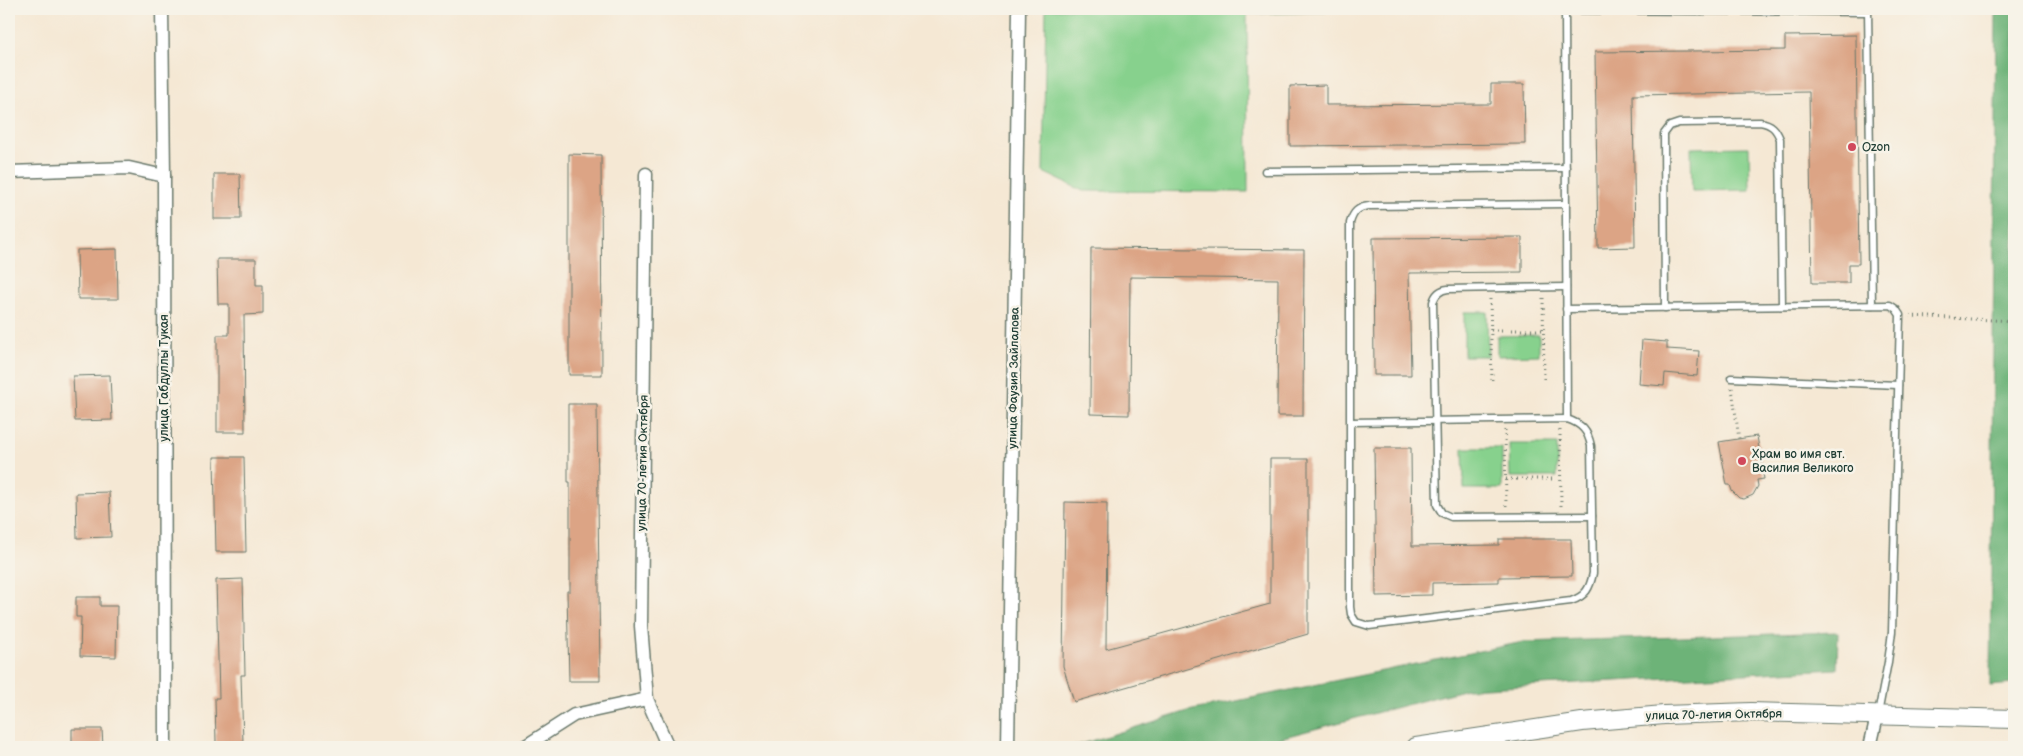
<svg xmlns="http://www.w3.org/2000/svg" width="2023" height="756" font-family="'Balsamiq Sans',sans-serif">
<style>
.green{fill:#87d18d;stroke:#538760}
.forest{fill:#6db378;stroke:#467856}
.building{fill:#dca485}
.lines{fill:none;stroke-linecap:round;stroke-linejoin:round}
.service-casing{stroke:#6a796c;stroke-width:9}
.minor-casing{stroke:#6a796c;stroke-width:15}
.secondary-casing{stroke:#6a796c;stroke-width:20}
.path{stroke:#6a796c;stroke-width:3;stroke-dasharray:1 4;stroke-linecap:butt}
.service{stroke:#fff;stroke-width:6}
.minor{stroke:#fff;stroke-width:12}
.secondary{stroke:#fff;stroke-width:18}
.poi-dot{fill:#d1495b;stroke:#f7f3e8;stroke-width:2}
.labels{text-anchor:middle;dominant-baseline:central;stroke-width:5;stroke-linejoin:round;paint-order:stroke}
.poi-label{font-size:12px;fill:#1f3d34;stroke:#f7f3e8;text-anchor:start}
.street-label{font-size:12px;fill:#1f3d34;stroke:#f7f3e8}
</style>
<rect width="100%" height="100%" fill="#f7f3e8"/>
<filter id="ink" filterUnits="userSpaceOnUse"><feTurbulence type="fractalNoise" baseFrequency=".02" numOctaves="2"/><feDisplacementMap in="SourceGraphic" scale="10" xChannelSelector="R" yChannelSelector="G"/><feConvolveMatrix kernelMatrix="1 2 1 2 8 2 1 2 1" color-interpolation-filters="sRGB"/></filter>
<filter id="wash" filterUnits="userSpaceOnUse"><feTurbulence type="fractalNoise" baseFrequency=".0096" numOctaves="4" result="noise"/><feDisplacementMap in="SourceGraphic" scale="20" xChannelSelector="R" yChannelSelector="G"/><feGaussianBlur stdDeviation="1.12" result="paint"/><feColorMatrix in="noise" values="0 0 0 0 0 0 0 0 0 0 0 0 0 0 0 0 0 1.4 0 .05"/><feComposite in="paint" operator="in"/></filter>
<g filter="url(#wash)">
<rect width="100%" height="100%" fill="#f5e8d4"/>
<g class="green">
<polygon points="1046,9 1326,9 1326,12 1247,14 1248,192 1083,191 1043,172"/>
<polygon points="1749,147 1750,190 1692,191 1691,148"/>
<polygon points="1464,312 1487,312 1488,356 1464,356"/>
<polygon points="1539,335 1539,355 1497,356 1497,336"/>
<polygon points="1509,444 1557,444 1557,477 1510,477"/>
<polygon points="1463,448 1502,448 1502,489 1464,489"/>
</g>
<g class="forest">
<polygon points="1996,9 2014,9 2014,684 1990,686"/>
<polygon points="1838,632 1837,669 1467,689 1246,747 1072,747 1188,711 1523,642"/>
</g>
<g id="blocks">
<g class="building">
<polygon points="1856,35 1859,264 1849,264 1849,283 1812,283 1809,92 1633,95 1635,247 1598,248 1595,52 1785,50 1785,36"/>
<polygon points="1491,84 1524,84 1525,144 1290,146 1290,86 1326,85 1326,105 1491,104"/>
<polygon points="569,154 601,155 602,375 569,375"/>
<polygon points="214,174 240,174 241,219 214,219"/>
<polygon points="1522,237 1522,272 1409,273 1411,375 1374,375 1373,238"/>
<polygon points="1091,248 1304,250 1303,416 1277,416 1278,279 1130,277 1129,415 1090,414"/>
<polygon points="117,249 118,299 78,299 77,250"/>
<polygon points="217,259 256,259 256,285 263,285 263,314 244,315 245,432 217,432 217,335 229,335 229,304 218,304"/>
<polygon points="1642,340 1667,342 1667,349 1699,351 1697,376 1665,373 1664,386 1639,384"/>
<polygon points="110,375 112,420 75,421 73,376"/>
<polygon points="568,404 597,404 600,681 569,681 567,591 570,591 570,482 568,482"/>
<polygon points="1757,436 1764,479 1757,480 1758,486 1753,495 1744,499 1739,498 1732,491 1730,485 1727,485 1719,442"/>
<polygon points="1374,448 1411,448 1412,546 1499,545 1499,539 1571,539 1572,576 1499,577 1499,582 1432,583 1432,595 1376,596"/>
<polygon points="214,457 244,457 246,552 216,552"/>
<polygon points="1270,459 1308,459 1308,634 1074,702 1063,666 1065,502 1107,503 1106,649 1270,604"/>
<polygon points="109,492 111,537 77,538 76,493"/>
<polygon points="243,579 245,675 241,675 243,743 216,743 215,698 219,698 216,580"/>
<polygon points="76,597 100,597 100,606 117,606 116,657 80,656 81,617 76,617"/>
<polygon points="72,729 102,729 103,747 72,746"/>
</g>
</g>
</g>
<g filter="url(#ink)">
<use href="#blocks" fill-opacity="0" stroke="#6a796c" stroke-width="1"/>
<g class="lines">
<defs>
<g id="service">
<polyline points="1565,9 1567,419"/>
<polyline points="1868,9 1872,305"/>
<polyline points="1565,10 1868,12"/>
<polyline points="1265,171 1566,168"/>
<path d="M1566,287L1448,289C1439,290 1435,295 1433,302L1437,505L1442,513L1451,517L1592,516"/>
<path d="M1665,308L1664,134L1670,126L1679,123L1760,122C1772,124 1776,129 1780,139L1782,306"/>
<polyline points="1566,309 1890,305 1896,309 1900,315 1892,632 1888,662 1878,714"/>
<polyline points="1731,378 1898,385"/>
<path d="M1350,422L1567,419C1582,424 1588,431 1591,446L1593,573C1590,588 1586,596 1571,601L1369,626L1356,622L1351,614L1350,607V223C1353,212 1358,207 1369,206L1566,204"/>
</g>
<g id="minor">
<polyline points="162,9 164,176 165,747"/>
<polyline points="9,172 129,168 164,176"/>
<polyline points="646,174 641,626 647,699 668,747"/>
<polyline points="524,747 574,715 647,699"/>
<polyline points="1008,747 1019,9"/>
<polyline points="1870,747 1877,716"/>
</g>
<polyline id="secondary" points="1416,747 1582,722 1664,715 1751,712 2014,719"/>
</defs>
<use href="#service" class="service-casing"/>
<use href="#minor" class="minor-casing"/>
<use href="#secondary" class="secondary-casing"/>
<g class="path">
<polyline points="1543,298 1544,381"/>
<polyline points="1490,299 1492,382"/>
<polyline points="1910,316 2014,321"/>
<polyline points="1491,330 1544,330"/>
<polyline points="1732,388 1739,439"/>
<polyline points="1505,430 1506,507"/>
<polyline points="1560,430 1561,506"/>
<polyline points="1506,479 1561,479"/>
</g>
<use href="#service" class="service"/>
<use href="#minor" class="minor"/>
<use href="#secondary" class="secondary"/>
</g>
</g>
<g class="poi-dot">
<circle cx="1852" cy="147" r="5"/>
<circle cx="1742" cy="461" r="5"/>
</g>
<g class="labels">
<g class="poi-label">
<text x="1862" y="147">Ozon</text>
<text x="1752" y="454">Храм во имя свт.<tspan x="1752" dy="14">Василия Великого</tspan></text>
</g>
<g class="street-label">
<text transform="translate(164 378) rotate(-90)">улица Габдуллы Тукая</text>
<text transform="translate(1014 378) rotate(-89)">улица Фаузия Зайлалова</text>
<text transform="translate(643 463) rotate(-89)">улица 70-летия Октября</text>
<text transform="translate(1714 715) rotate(-1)">улица 70-летия Октября</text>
</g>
</g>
<rect width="2023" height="756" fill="none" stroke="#f7f3e8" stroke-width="30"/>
</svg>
